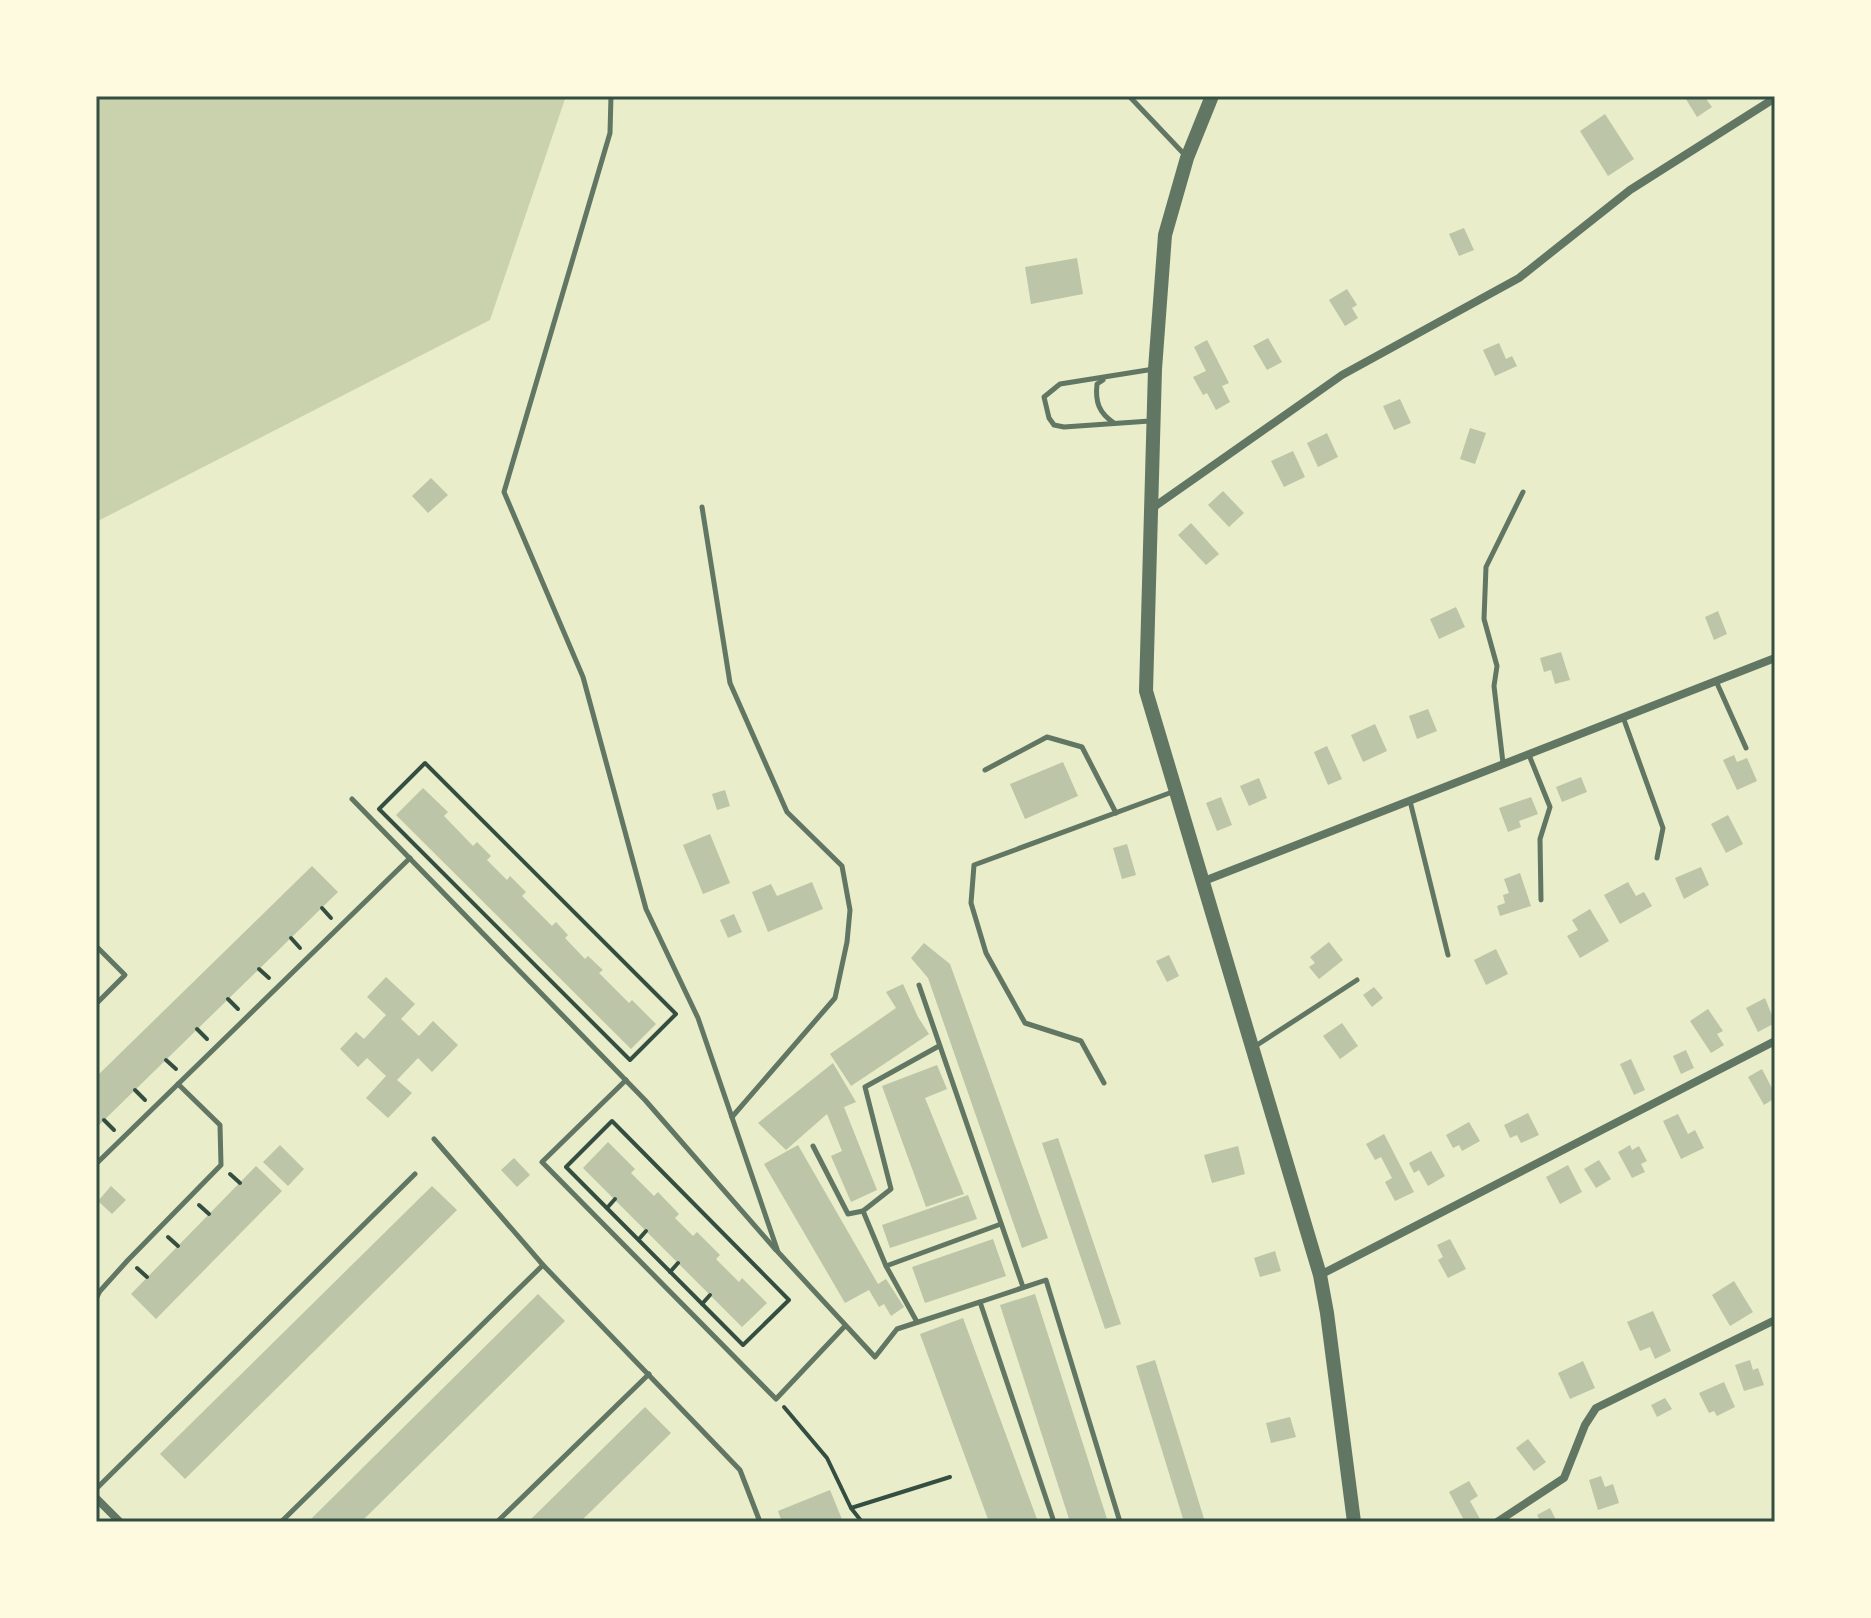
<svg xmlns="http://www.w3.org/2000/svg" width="1871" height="1618" font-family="Lato,sans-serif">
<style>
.green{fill:#cad2ad}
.building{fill:#bcc5a7}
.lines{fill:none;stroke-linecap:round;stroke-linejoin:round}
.path{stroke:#344e41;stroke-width:4}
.service{stroke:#617663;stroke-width:5}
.minor{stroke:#617663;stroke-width:8}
.tertiary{stroke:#617663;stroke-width:14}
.neatline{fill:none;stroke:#344e41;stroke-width:3}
</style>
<rect width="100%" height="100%" fill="#e9edc9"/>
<polygon class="green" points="96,96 566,96 490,320 96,522"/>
<g class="building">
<polygon points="1684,96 1704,96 1712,107 1697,117"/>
<polygon points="1605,114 1634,159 1608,176 1580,131"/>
<polygon points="1464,228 1474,250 1459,256 1449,234"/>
<polygon points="1077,258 1083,294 1031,304 1025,267"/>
<polygon points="1347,289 1357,305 1352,308 1358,318 1345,326 1329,300"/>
<polygon points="1268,338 1282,362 1267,370 1253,346"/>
<polygon points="1207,340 1229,383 1222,386 1230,402 1216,410 1207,393 1203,395 1193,377 1206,371 1194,347"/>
<polygon points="1499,343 1506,359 1512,356 1517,366 1495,376 1483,350"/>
<polygon points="1400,399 1411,423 1394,430 1383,406"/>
<polygon points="1470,428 1486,433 1475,464 1460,459"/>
<polygon points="1327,433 1338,457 1318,467 1307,443"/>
<polygon points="1293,451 1305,477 1284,487 1271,461"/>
<polygon points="431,478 448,495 428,513 412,496"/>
<polygon points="1223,491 1244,513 1229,527 1208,505"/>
<polygon points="1191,523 1219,554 1206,565 1178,535"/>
<polygon points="1456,607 1465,627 1439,639 1430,619"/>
<polygon points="1718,611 1727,634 1714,640 1705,617"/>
<polygon points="1561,652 1570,680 1555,684 1551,670 1544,672 1540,658"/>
<polygon points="1428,709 1437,731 1417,739 1409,716"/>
<polygon points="1375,724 1387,751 1363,762 1351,735"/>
<polygon points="1327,746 1342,779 1328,785 1314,752"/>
<polygon points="1734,755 1737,762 1747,758 1757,781 1737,790 1723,760"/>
<polygon points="1063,762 1078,796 1025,819 1010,784"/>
<polygon points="1581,777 1587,792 1562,802 1556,787"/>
<polygon points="1259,778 1267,798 1249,806 1240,786"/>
<polygon points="423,788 448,812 444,816 473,846 477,842 491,856 487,860 507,880 510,876 526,892 522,896 552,926 556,922 568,935 565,938 585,959 588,956 603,970 599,973 629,1003 632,1000 656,1024 631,1049 396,815"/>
<polygon points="725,790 730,806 717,810 712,794"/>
<polygon points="1221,797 1232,825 1217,831 1206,803"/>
<polygon points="1531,797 1538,814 1519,821 1521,827 1508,832 1499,808"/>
<polygon points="1728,815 1743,844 1726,853 1711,824"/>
<polygon points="710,834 730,883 703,894 683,845"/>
<polygon points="1127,844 1136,875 1122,879 1113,848"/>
<polygon points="312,866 338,892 96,1128 96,1077"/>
<polygon points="1701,867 1709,885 1684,899 1675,878"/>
<polygon points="1520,873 1531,906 1500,916 1497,906 1505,903 1503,895 1509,893 1504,879"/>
<polygon points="812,882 823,909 768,932 752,892 771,884 777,896"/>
<polygon points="1628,882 1636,896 1644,892 1652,906 1620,924 1604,895"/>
<polygon points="1590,909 1609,941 1580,958 1567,936 1578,930 1572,920"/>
<polygon points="734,914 742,932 728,938 720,920"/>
<polygon points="1329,942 1343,960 1319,979 1309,967 1315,963 1310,957"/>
<polygon points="924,943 950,964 1048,1238 1022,1248 928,978 911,958"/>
<polygon points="1496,949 1508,974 1486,985 1474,960"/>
<polygon points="1169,955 1179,976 1167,982 1156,961"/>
<polygon points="386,977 415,1004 401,1019 419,1036 433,1021 458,1045 432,1072 418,1058 397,1080 412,1093 388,1118 366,1098 386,1076 367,1058 358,1067 340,1049 356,1032 364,1039 386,1015 367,997"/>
<polygon points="903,984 918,1017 929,1034 851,1086 830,1054 896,1008 886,992"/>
<polygon points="1374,987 1383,998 1372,1007 1363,995"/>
<polygon points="1765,998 1775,1023 1758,1032 1746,1008"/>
<polygon points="1708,1009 1723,1031 1717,1034 1724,1045 1711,1053 1690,1021"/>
<polygon points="1342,1023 1358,1046 1340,1059 1323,1036"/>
<polygon points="1686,1050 1694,1068 1681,1074 1673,1056"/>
<polygon points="1631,1059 1645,1090 1634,1095 1620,1064"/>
<polygon points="833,1063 856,1102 844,1107 877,1190 851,1202 831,1156 842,1151 827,1114 786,1150 758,1123"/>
<polygon points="937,1065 947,1089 925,1098 964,1194 926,1207 882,1086"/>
<polygon points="1762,1069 1775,1094 1775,1098 1764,1105 1748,1077"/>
<polygon points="1528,1113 1539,1135 1521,1143 1517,1135 1510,1138 1504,1125"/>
<polygon points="1678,1114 1688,1134 1695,1130 1704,1148 1681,1159 1663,1121"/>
<polygon points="1469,1122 1480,1141 1462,1151 1459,1145 1453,1148 1446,1135"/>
<polygon points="1384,1134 1414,1192 1395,1201 1385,1182 1392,1178 1381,1157 1375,1160 1366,1144"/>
<polygon points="1058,1138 1121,1324 1105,1329 1042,1143"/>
<polygon points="608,1142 635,1169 631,1173 654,1196 658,1192 679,1214 675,1218 693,1236 697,1232 720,1255 716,1259 739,1282 742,1278 767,1303 742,1327 583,1168"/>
<polygon points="280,1145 304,1169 288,1186 263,1162"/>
<polygon points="798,1145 878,1284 886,1279 904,1307 891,1316 884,1304 879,1307 869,1290 845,1303 764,1164"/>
<polygon points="1630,1145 1632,1150 1639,1146 1647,1161 1641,1164 1645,1172 1632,1178 1618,1152"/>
<polygon points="1238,1146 1245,1174 1212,1183 1204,1155"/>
<polygon points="1431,1151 1445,1176 1428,1186 1419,1170 1414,1173 1409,1163"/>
<polygon points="514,1158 530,1175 517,1187 501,1170"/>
<polygon points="1599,1160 1611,1179 1596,1188 1584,1169"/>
<polygon points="1568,1165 1582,1192 1560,1204 1546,1177"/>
<polygon points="256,1166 282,1191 156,1319 131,1294"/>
<polygon points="111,1186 126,1200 112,1214 98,1201"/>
<polygon points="432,1186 457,1210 185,1479 160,1454"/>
<polygon points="968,1195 977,1219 890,1248 882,1225"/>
<polygon points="993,1239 1006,1276 925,1303 912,1267"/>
<polygon points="1450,1239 1466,1269 1448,1278 1438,1260 1443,1257 1437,1245"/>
<polygon points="1275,1251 1281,1271 1260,1277 1254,1258"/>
<polygon points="1734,1281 1753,1312 1730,1326 1712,1295"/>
<polygon points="538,1294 565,1321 361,1522 308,1522"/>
<polygon points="1035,1294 1108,1522 1070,1522 1000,1305"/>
<polygon points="1653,1311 1671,1351 1655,1359 1650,1347 1640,1351 1627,1322"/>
<polygon points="963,1318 1038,1522 989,1522 920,1334"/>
<polygon points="1155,1360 1205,1522 1184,1522 1136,1366"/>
<polygon points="1750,1360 1753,1370 1758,1368 1764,1385 1744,1391 1735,1365"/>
<polygon points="1583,1361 1595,1388 1570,1399 1558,1373"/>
<polygon points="1724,1382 1735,1407 1717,1416 1714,1411 1709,1413 1699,1393"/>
<polygon points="1665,1398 1672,1409 1657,1417 1651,1405"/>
<polygon points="645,1407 671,1433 580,1522 528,1522"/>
<polygon points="1290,1417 1296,1437 1271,1443 1266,1423"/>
<polygon points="1528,1439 1546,1462 1534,1471 1516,1448"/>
<polygon points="1601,1476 1605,1487 1613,1484 1619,1503 1598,1510 1589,1480"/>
<polygon points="1469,1481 1478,1496 1470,1501 1480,1519 1474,1522 1465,1522 1449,1492"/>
<polygon points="830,1490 843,1522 782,1522 778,1511"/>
<polygon points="1550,1508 1557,1522 1541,1522 1537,1515"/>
</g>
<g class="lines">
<g class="path">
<polygon points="425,763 676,1014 630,1060 379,809"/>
<polyline points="322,908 331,918"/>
<polyline points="291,938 300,948"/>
<polyline points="259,969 269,978"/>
<polyline points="228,999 238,1009"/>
<polyline points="197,1029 207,1039"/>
<polyline points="166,1060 176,1069"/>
<polyline points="135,1090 145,1100"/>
<polyline points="104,1120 114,1130"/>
<polygon points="612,1121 789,1300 743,1345 566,1167"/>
<polyline points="230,1174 240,1183"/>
<polyline points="199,1205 209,1214"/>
<polyline points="607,1208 615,1199"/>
<polyline points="168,1237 178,1246"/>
<polyline points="639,1239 646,1231"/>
<polyline points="137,1268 147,1277"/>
<polyline points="670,1272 678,1263"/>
<polyline points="702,1304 710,1295"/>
<polyline points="784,1407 827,1458 851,1508 950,1477"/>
<polyline points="851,1508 862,1522"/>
</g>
<g class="service">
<polyline points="611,96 610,133 504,492 583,677 646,909 698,1018 778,1252 875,1357 897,1329 980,1302 1054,1522"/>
<polyline points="1129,96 1184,154"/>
<path d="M1103,380L1097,384C1095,402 1099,413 1114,423"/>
<polyline points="1150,421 1064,427 1054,425 1049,418 1044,397 1060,384 1154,369"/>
<polyline points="702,507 730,683 787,812 842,866 850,910 847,942 835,998 732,1117"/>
<polyline points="1716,681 1746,748"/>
<polyline points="1623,717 1663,828 1657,858"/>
<polyline points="1529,755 1550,807 1540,839 1541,900"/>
<polyline points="1503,763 1494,686 1497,666 1484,619 1486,567 1523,492"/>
<polyline points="985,770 1047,737 1082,747 1116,813"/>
<polyline points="352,799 645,1100 776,1250"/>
<polyline points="1410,801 1448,955"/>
<polyline points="96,946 125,975 96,1004"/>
<polyline points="919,985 1023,1287"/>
<polyline points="1254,1047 1357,980"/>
<polyline points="626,1080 542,1162 776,1399 845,1326"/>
<polyline points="1104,1083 1081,1041 1025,1023 986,953 971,903 974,865 1175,791"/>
<polyline points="434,1139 543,1265 740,1470 760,1522"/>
<polyline points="813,1146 848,1214 863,1211"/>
<polyline points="96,1164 410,858"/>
<polyline points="886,1266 1001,1224"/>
<polyline points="96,1299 100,1291 128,1260 221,1165 220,1125 178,1084"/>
<polyline points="980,1302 1046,1280 1120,1522"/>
<polyline points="917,1322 886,1266 863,1211 891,1189 865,1087 939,1046"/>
<polyline points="96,1489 415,1174"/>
<polyline points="281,1522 543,1265"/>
<polyline points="497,1522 649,1374"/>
</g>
<g class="minor">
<polyline points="1151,509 1342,375 1519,278 1630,190 1775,98"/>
<polyline points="1204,881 1775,658"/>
<polyline points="1320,1275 1775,1041"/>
<polyline points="96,1498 120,1522"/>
<polyline points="1497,1522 1564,1478 1585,1425 1596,1408 1775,1320"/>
</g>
<polyline class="tertiary" points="1212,96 1187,158 1165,235 1155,369 1146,691 1320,1275 1327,1313 1354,1522"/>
</g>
<rect width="1871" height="1618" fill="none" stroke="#fefae0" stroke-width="196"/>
<rect x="98" y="98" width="1675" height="1422" class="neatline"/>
</svg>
